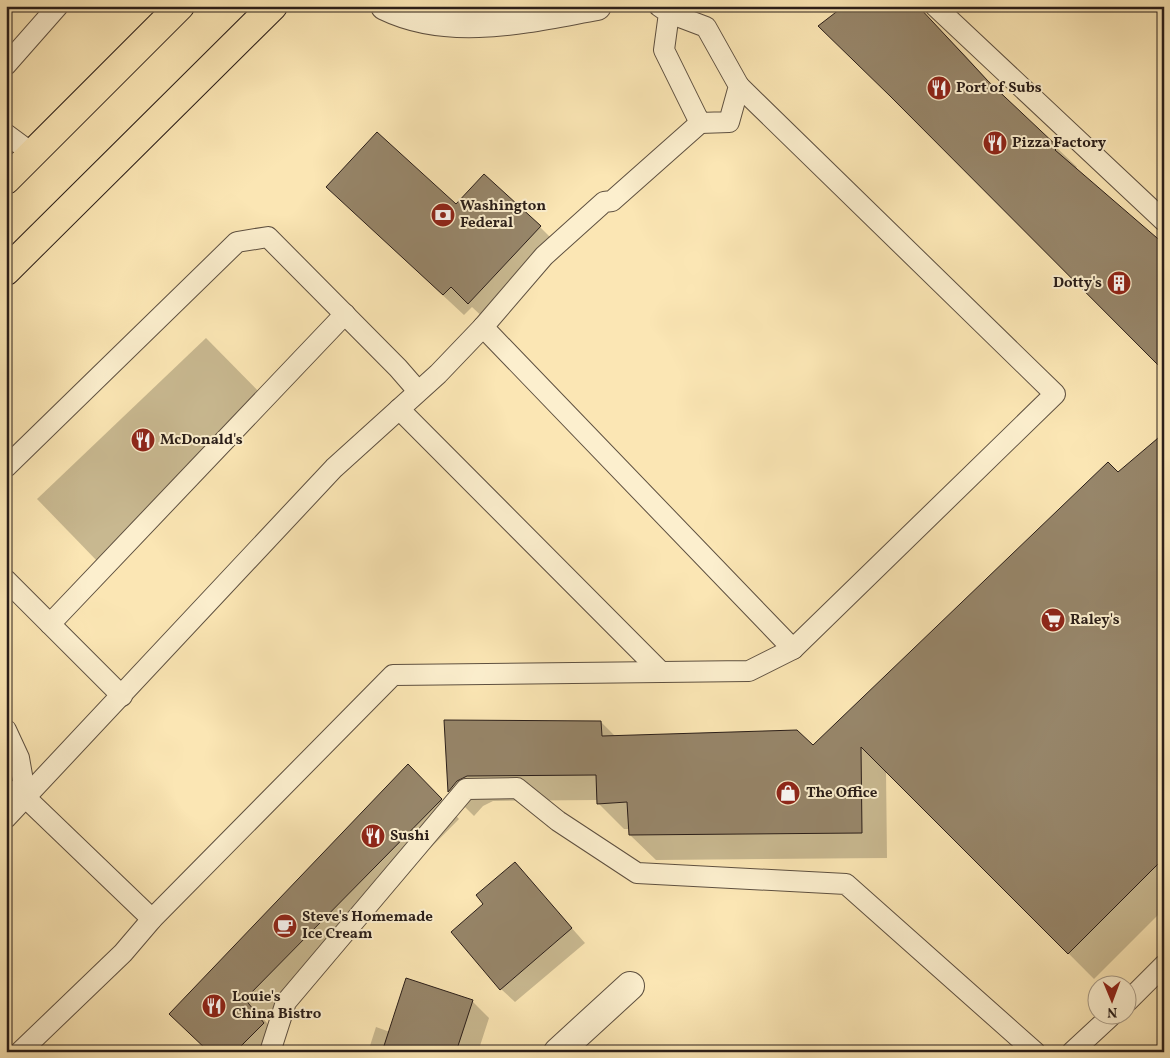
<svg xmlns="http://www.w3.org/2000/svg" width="1170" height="1058" font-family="Vollkorn,serif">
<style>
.shadow{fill:#0003}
.building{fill:#97866a;stroke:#2a1e19}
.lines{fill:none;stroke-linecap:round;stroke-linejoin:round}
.service-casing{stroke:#5e5040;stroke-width:22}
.minor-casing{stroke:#5e5040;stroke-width:30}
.tertiary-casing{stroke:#5e5040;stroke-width:30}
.trunk-casing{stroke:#2a1e19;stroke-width:30}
.service{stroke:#fcefce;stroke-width:20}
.minor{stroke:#fcefce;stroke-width:28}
.tertiary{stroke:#fcefce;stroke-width:28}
.trunk{stroke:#fbe6b4;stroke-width:28}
.labels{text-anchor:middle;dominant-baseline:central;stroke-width:4;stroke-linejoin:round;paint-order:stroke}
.poi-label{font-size:15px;font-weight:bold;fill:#2a1e19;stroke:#fcefce;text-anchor:start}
</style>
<rect width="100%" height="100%" fill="#fbe6b4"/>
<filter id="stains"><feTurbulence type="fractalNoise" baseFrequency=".004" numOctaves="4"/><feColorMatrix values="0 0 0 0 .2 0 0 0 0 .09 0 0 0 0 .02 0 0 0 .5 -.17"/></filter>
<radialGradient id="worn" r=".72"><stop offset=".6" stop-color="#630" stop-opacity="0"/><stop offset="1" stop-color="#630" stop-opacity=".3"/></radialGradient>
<g class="shadow">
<polygon points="916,6 965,55 1000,94 1077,167 1075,169 1164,371 1031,237"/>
<polygon points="456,206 540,227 560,247 489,323 472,307 464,315 348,207"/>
<polygon points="206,338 269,402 100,564 37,499"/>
<polygon points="1164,430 1164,909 1094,979 886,770 887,858 656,860 630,835 630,829 624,829 598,803 598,800 493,801 483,806 474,816 449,791 445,721 601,722 616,737 813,747 1150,446"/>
<polygon points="427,784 459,819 263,1018 282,1042 273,1052 210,1052 171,1014"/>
<polygon points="515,864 585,943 515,1002 501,989 485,904"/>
<polygon points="472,1001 489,1018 478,1052 368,1052 376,1027 390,1032"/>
</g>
<g class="building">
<polygon points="844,6 918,6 988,81 1058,147 1055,150 1164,244 1164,371 890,96 818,26"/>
<polygon points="377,132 456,204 484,174 541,226 468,304 451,287 443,295 326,187"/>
<polygon points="1164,433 1164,858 1068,954 861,747 862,833 629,835 627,802 597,804 596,775 467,776 457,781 448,792 444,720 601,721 602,736 797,730 813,745 1108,462 1118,472"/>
<polygon points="408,764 442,799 245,999 264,1023 235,1052 209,1052 169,1014"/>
<polygon points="515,862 572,928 500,990 451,932 483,904 476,895"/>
<polygon points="406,978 473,1000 456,1052 382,1052"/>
</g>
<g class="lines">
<defs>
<g id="service">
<polyline points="659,6 669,13 706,27 739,86 729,122 700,123 664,50 669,13"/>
<polyline points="935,6 1164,221"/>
<polyline points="6,65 58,6"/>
<polyline points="6,134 33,154"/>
<polyline points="483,327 793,649"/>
<polyline points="399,409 661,672"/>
<polyline points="6,467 237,242 268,237 398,368 418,391"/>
<polyline points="6,580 122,696"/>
<polyline points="50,624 345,314"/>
<polyline points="6,730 19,758 26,798"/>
<polyline points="6,789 26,798 152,919"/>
<polyline points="6,818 334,468 438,374 483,327 544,256 604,202 612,201 700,123"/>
<polyline points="1128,1001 1164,965"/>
<polyline points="20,1052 123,953 152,919 393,675 749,671 793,649 1055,394 739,86"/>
<polyline points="270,1052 286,1002 466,789 517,788 558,821 637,873 846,884 1035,1052"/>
<polyline points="1072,1052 1111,1016"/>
</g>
<polyline id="minor" points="558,1052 630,986"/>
<path id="tertiary" d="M385,6C451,38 529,18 597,6"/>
<g id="trunk">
<polyline points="6,180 180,6"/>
<polyline points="6,271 273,6"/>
</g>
</defs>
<use href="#service" class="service-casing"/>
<use href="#minor" class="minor-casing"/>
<use href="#tertiary" class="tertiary-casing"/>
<use href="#trunk" class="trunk-casing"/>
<use href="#service" class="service"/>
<use href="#minor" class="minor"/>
<use href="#tertiary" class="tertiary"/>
<use href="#trunk" class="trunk"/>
</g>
<defs>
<symbol id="restaurant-disc" viewBox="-11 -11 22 22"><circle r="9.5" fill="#8f2418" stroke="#fcefce"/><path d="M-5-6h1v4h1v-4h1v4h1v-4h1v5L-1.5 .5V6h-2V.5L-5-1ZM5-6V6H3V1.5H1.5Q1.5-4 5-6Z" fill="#fff"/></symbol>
<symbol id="bank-disc" viewBox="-11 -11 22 22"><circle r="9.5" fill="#8f2418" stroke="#fcefce"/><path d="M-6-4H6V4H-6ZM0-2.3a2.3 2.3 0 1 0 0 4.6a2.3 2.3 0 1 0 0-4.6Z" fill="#fff"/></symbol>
<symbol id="building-disc" viewBox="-11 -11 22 22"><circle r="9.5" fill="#8f2418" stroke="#fcefce"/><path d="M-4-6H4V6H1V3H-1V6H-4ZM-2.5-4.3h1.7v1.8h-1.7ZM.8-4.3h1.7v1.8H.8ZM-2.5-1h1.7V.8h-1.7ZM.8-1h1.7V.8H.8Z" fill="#fff"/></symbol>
<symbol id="supermarket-disc" viewBox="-11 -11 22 22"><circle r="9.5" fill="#8f2418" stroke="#fcefce"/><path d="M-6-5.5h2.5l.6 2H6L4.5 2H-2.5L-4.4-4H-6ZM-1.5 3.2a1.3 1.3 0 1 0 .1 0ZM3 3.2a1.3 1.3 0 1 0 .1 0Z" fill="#fff"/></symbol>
<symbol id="shop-disc" viewBox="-11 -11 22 22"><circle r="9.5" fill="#8f2418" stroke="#fcefce"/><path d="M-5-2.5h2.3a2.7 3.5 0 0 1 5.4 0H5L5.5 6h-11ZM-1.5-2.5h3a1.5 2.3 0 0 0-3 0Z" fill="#fff"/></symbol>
<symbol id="cafe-disc" viewBox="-11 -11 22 22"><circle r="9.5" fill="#8f2418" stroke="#fcefce"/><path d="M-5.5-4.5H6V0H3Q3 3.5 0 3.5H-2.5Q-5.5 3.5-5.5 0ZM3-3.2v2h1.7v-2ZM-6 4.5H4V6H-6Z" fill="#fff"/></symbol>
</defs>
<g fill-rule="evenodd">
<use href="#restaurant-disc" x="925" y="74" width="28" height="28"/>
<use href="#restaurant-disc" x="981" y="129" width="28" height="28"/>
<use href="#bank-disc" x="429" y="201" width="28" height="28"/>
<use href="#building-disc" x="1105" y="269" width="28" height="28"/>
<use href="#restaurant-disc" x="129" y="426" width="28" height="28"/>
<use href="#supermarket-disc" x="1039" y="606" width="28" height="28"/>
<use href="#shop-disc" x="774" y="779" width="28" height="28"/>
<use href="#restaurant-disc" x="359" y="822" width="28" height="28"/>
<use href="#cafe-disc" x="271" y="912" width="28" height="28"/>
<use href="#restaurant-disc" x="200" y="992" width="28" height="28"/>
</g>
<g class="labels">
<g class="poi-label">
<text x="956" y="88">Port of Subs</text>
<text x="1012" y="143">Pizza Factory</text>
<text x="460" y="206">Washington<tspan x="460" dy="17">Federal</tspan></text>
<text x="1102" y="283" text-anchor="end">Dotty's</text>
<text x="160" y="440">McDonald's</text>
<text x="1070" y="620">Raley's</text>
<text x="806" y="793">The Office</text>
<text x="390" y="836">Sushi</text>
<text x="302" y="917">Steve's Homemade<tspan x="302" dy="17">Ice Cream</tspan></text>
<text x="232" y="997">Louie's<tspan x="232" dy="17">China Bistro</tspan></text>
</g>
</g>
<rect width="1170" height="1058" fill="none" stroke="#fbe6b4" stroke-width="25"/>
<rect x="8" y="8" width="1155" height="1043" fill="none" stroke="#2a1e19" stroke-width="2.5"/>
<rect x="12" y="12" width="1145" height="1033" fill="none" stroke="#2a1e19"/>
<g transform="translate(1112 1000) rotate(179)"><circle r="24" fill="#fcefce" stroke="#a89b86"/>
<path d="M0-4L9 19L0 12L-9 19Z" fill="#8f2418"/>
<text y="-8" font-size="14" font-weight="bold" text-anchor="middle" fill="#2a1e19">N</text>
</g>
<rect width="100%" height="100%" filter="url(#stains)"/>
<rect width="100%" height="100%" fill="url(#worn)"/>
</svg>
